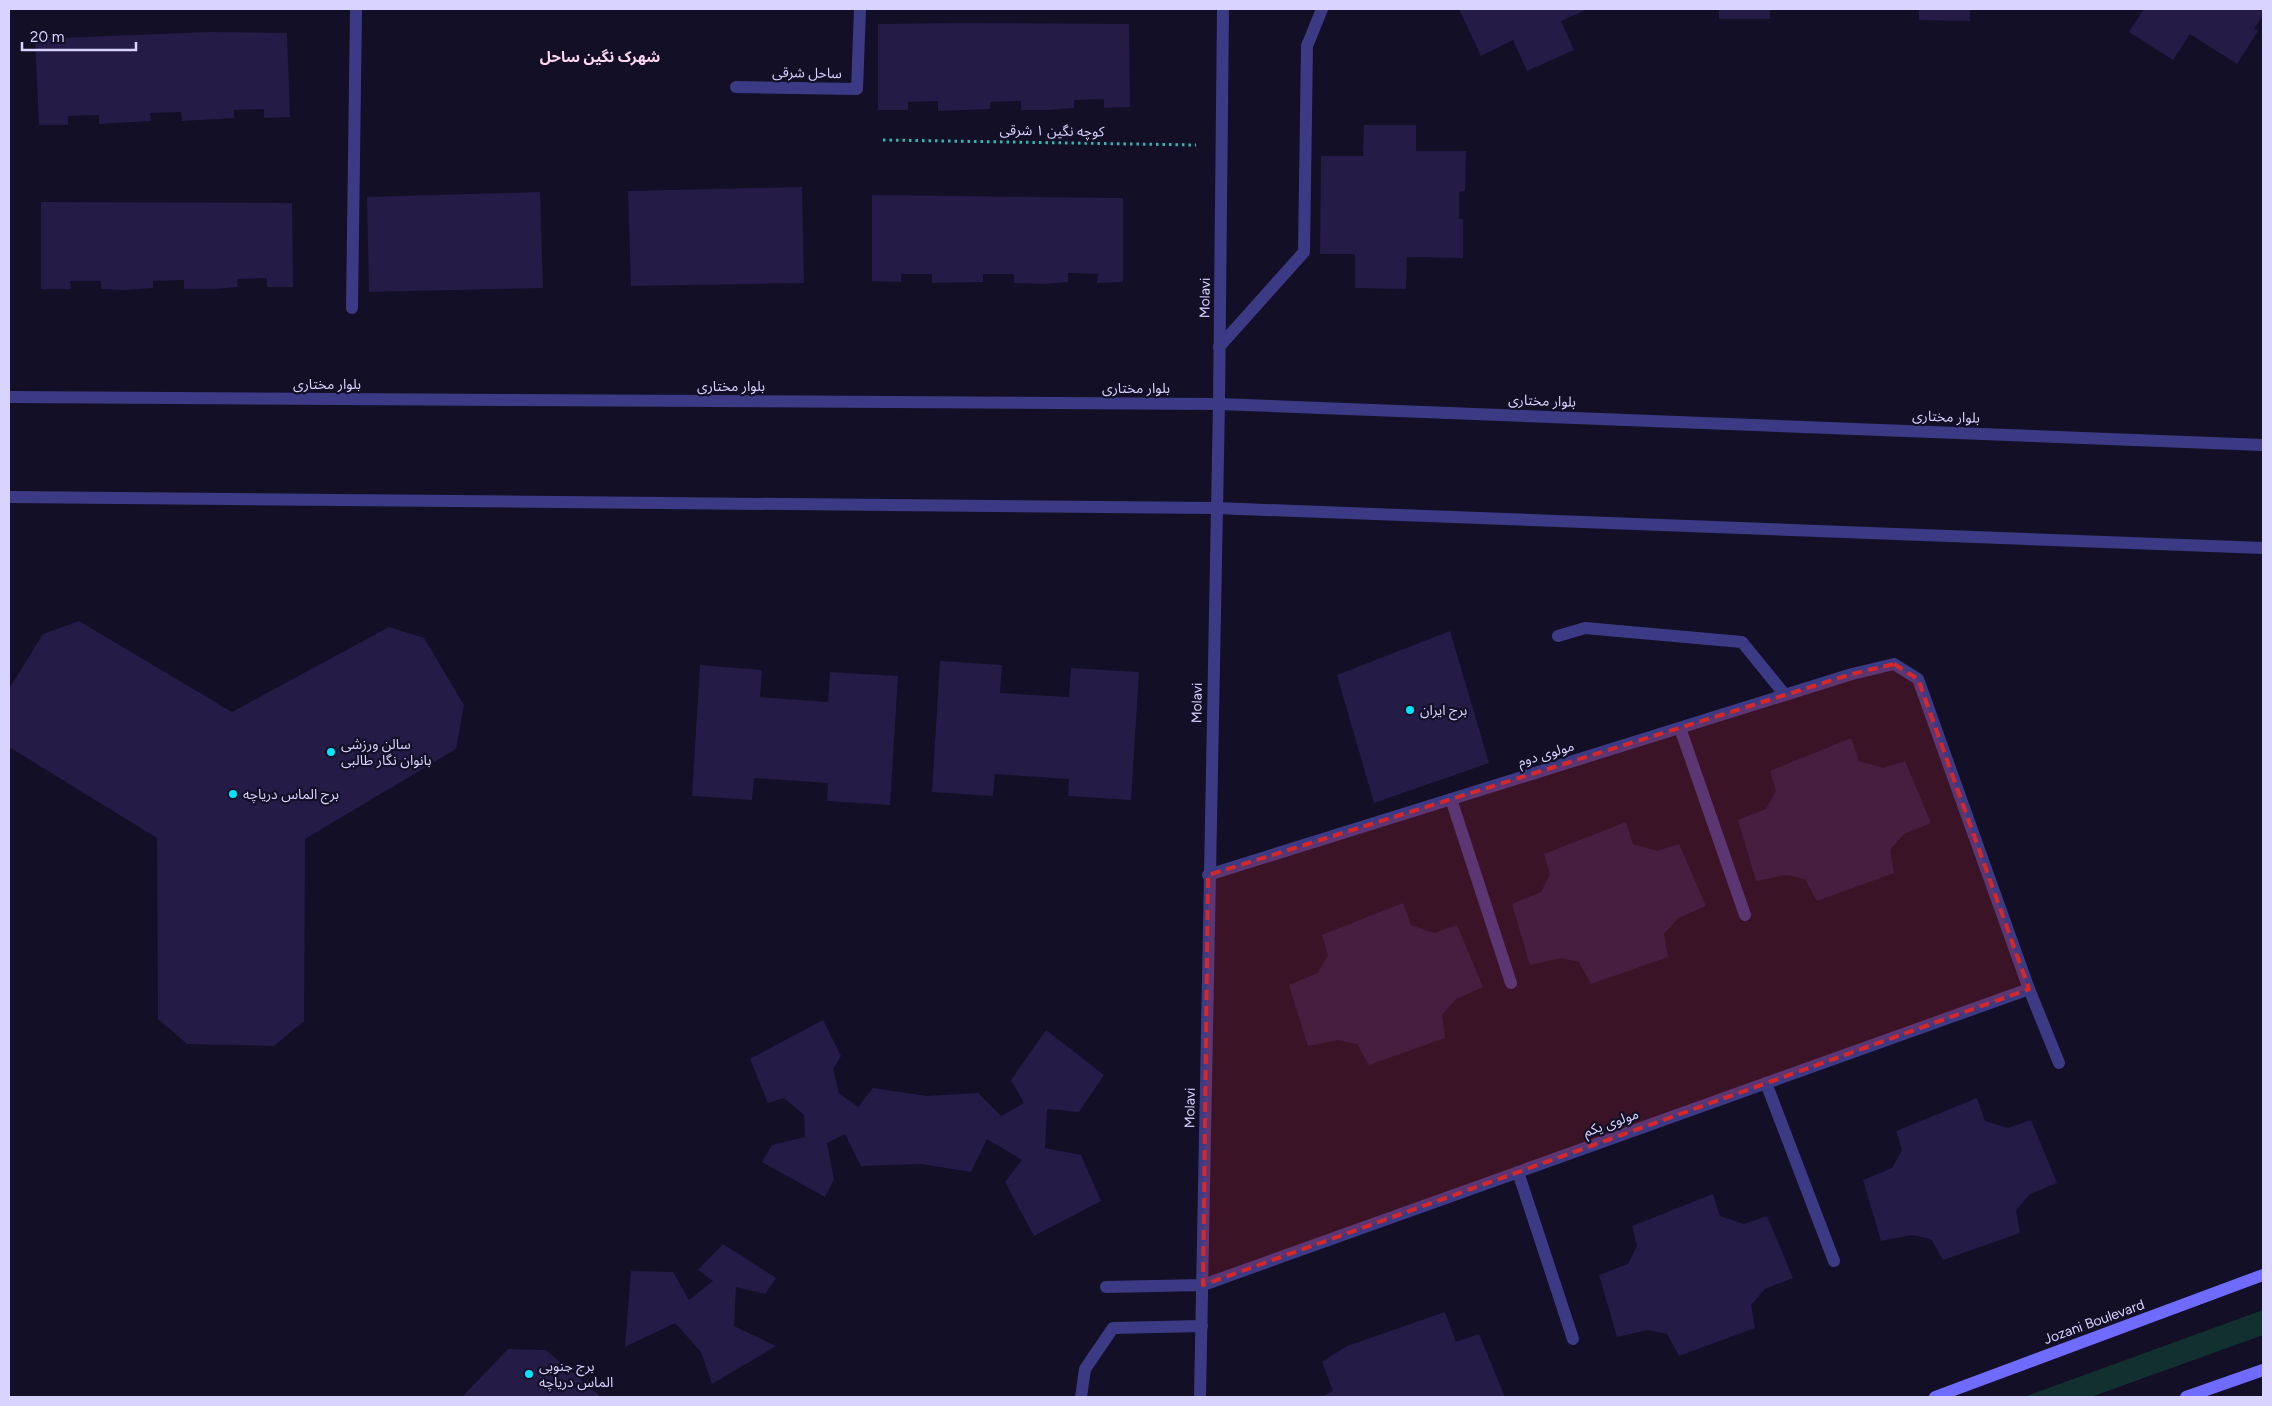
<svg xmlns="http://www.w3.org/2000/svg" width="2272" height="1406" font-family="Figtree,'Noto Sans Arabic',sans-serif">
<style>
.green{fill:#12302f}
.building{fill:#241b47}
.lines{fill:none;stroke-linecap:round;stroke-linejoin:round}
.path{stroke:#2fb8b0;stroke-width:3;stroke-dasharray:2.5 4;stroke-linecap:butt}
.street{stroke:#3d3a85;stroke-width:12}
.secondary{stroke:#6f6bff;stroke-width:12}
.marked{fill:#d62828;fill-opacity:0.2;stroke:#d62828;stroke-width:4;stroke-dasharray:10 6;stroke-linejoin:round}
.poi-dot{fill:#00e5ff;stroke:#130f26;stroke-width:2}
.labels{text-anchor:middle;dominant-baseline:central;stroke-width:4.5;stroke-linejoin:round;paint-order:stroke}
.street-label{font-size:14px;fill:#d9d4ff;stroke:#130f26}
.poi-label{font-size:14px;fill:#d9d4ff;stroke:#130f26;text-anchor:start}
.neighbourhood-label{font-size:15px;font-weight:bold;fill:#ffd6f0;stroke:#130f26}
</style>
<rect width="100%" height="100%" fill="#130f26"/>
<polygon class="green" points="2263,1310 2263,1335 2091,1397 2024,1397"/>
<g class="building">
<polygon points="1459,9 1588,9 1561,21 1574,50 1527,71 1513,40 1481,56"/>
<rect x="1719" y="9" width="51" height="10"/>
<polygon points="1919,9 1970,9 1970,21 1919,20"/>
<polygon points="2144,9 2263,9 2263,15 2254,29 2258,31 2237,64 2190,34 2173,60 2129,32"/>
<polygon points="961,23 1129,24 1130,107 1104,108 1104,99 1074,100 1074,108 1050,110 1021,110 1021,101 990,102 990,109 938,111 938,101 908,102 908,110 878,110 878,24"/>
<polygon points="208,32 287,33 290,117 264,118 264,109 234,110 234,118 182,121 181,112 150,113 151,121 99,124 99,115 68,116 68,125 39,125 35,39"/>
<polygon points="1364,125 1416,125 1416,151 1466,151 1465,191 1459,192 1459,219 1463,219 1463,258 1407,257 1406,289 1355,288 1355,254 1320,254 1321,156 1363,156"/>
<polygon points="802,187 804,283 631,286 628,191"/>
<polygon points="540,192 543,288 369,292 367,197"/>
<polygon points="872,195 1123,198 1123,282 1097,283 1098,274 1068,273 1068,282 1044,284 1014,283 1014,274 983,274 983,282 932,283 932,274 901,274 901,282 872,281"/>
<polygon points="41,202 292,203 293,287 267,287 267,278 237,279 238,287 214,289 184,289 184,280 153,281 153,288 125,290 101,289 101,281 70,281 71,289 41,289"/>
<polygon points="79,621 232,712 389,627 424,638 464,705 456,749 305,839 304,1021 274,1046 187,1044 158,1019 157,838 9,747 9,689 43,634"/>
<polygon points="1450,631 1489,763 1374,803 1337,675"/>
<polygon points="940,661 1002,665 1000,693 1069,697 1071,668 1139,672 1131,800 1068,796 1069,779 995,774 993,796 932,792"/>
<polygon points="700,665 762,670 760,697 828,702 830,672 898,676 890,805 827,801 828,783 754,778 752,800 692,796"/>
<polygon points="1851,738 1859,761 1883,768 1905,761 1931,823 1904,834 1890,850 1894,873 1817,901 1805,879 1786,875 1756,881 1738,820 1766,809 1776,791 1770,771"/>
<polygon points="1626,822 1633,844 1657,851 1679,844 1706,906 1678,918 1664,934 1668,957 1591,984 1579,962 1561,958 1530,965 1512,904 1541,892 1550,874 1544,854"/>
<polygon points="1403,903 1411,925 1434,933 1457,925 1483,987 1456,999 1442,1015 1445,1038 1369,1065 1357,1044 1338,1040 1308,1046 1289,985 1318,973 1328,955 1322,935"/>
<polygon points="823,1020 841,1056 833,1069 839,1093 858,1107 873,1088 927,1096 978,1093 1001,1116 1024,1103 1011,1080 1046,1030 1104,1075 1079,1112 1047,1109 1045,1148 1081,1155 1101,1201 1034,1236 1005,1182 1022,1160 987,1139 971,1172 921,1164 861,1166 845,1134 827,1143 834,1179 825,1197 762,1162 772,1145 805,1137 804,1115 784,1098 768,1103 750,1059"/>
<polygon points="1977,1098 1985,1121 2008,1128 2031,1120 2057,1183 2030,1194 2016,1210 2020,1233 1943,1260 1931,1239 1912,1235 1881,1241 1863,1180 1892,1168 1902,1150 1896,1131"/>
<polygon points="1713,1194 1720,1216 1744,1224 1767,1216 1793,1278 1765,1289 1751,1305 1755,1328 1679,1356 1667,1334 1648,1330 1617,1337 1599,1275 1628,1264 1637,1246 1632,1226"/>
<polygon points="723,1244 776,1278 765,1294 736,1287 734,1326 776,1346 712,1384 701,1352 675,1323 625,1347 631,1271 673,1272 689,1300 713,1281 698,1270"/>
<polygon points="1445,1312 1456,1342 1479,1334 1505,1397 1321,1397 1333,1391 1322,1362 1347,1346"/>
<polygon points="508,1349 546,1350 601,1397 462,1397"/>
</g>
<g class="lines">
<polyline class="path" points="883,140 1196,145"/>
<g class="street">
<polyline points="736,87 857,89 860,9"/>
<polyline points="352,308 356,9"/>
<polyline points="1219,347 1304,252 1307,46 1322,9"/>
<polyline points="9,397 1219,404 2263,445"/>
<polyline points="9,497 1216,508 2263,548"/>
<polyline points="1558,636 1585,628 1742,642 1785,695"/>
<polyline points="1680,728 1745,915"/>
<polyline points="1451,799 1511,983"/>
<polyline points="1208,875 1852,674 1894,664 1918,679 2029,989 2059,1063"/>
<polyline points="1766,1083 1834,1261"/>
<polyline points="1518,1172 1573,1339"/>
<polyline points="1106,1287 1203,1285 2029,989"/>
<polyline points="1081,1397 1085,1369 1113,1328 1202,1326"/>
<polyline points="1200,1397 1219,404 1223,9"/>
</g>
<g class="secondary">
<polyline points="1935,1397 2263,1275"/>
<polyline points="2186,1397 2263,1370"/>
</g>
</g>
<path class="marked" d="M1894,664L1918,679L2029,989L1203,1285L1208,875L1852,674Z"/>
<g class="poi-dot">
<circle cx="1410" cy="710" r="5"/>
<circle cx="331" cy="752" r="5"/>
<circle cx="233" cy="794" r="5"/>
<circle cx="529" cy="1374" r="5"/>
</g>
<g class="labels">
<g class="street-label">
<text transform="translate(807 73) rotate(1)">ساحل شرقی</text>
<text transform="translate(1052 131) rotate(1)">کوچه نگین ۱ شرقی</text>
<text transform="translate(1205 298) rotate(-89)">Molavi</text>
<text x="327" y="384">بلوار مختاری</text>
<text x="731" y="386">بلوار مختاری</text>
<text x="1136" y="388">بلوار مختاری</text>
<text transform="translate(1542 401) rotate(2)">بلوار مختاری</text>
<text transform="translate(1946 417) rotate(2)">بلوار مختاری</text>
<text transform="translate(1197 703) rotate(-89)">Molavi</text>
<text transform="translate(1546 754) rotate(-17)">مولوی دوم</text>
<text transform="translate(1190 1108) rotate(-89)">Molavi</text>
<text transform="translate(1611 1123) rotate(-20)">مولوی یکم</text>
<text transform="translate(2094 1322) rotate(-20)">Jozani Boulevard</text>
</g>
<g class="poi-label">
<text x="1420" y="710">برج ایران</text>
<text x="341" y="744">سالن ورزشی<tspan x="341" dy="16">بانوان نگار طالبی</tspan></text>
<text x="243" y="794">برج الماس دریاچه</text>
<text x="539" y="1366">برج جنوبی<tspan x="539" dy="16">الماس دریاچه</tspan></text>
</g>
<g class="neighbourhood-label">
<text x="600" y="57">شهرک نگین ساحل</text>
</g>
</g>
<rect width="2272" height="1406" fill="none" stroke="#d9d4ff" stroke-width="20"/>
<path d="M22 42v8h114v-8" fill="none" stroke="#d9d4ff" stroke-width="2.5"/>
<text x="30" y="42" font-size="15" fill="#d9d4ff" stroke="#130f26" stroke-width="4" paint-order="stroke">20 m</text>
</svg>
